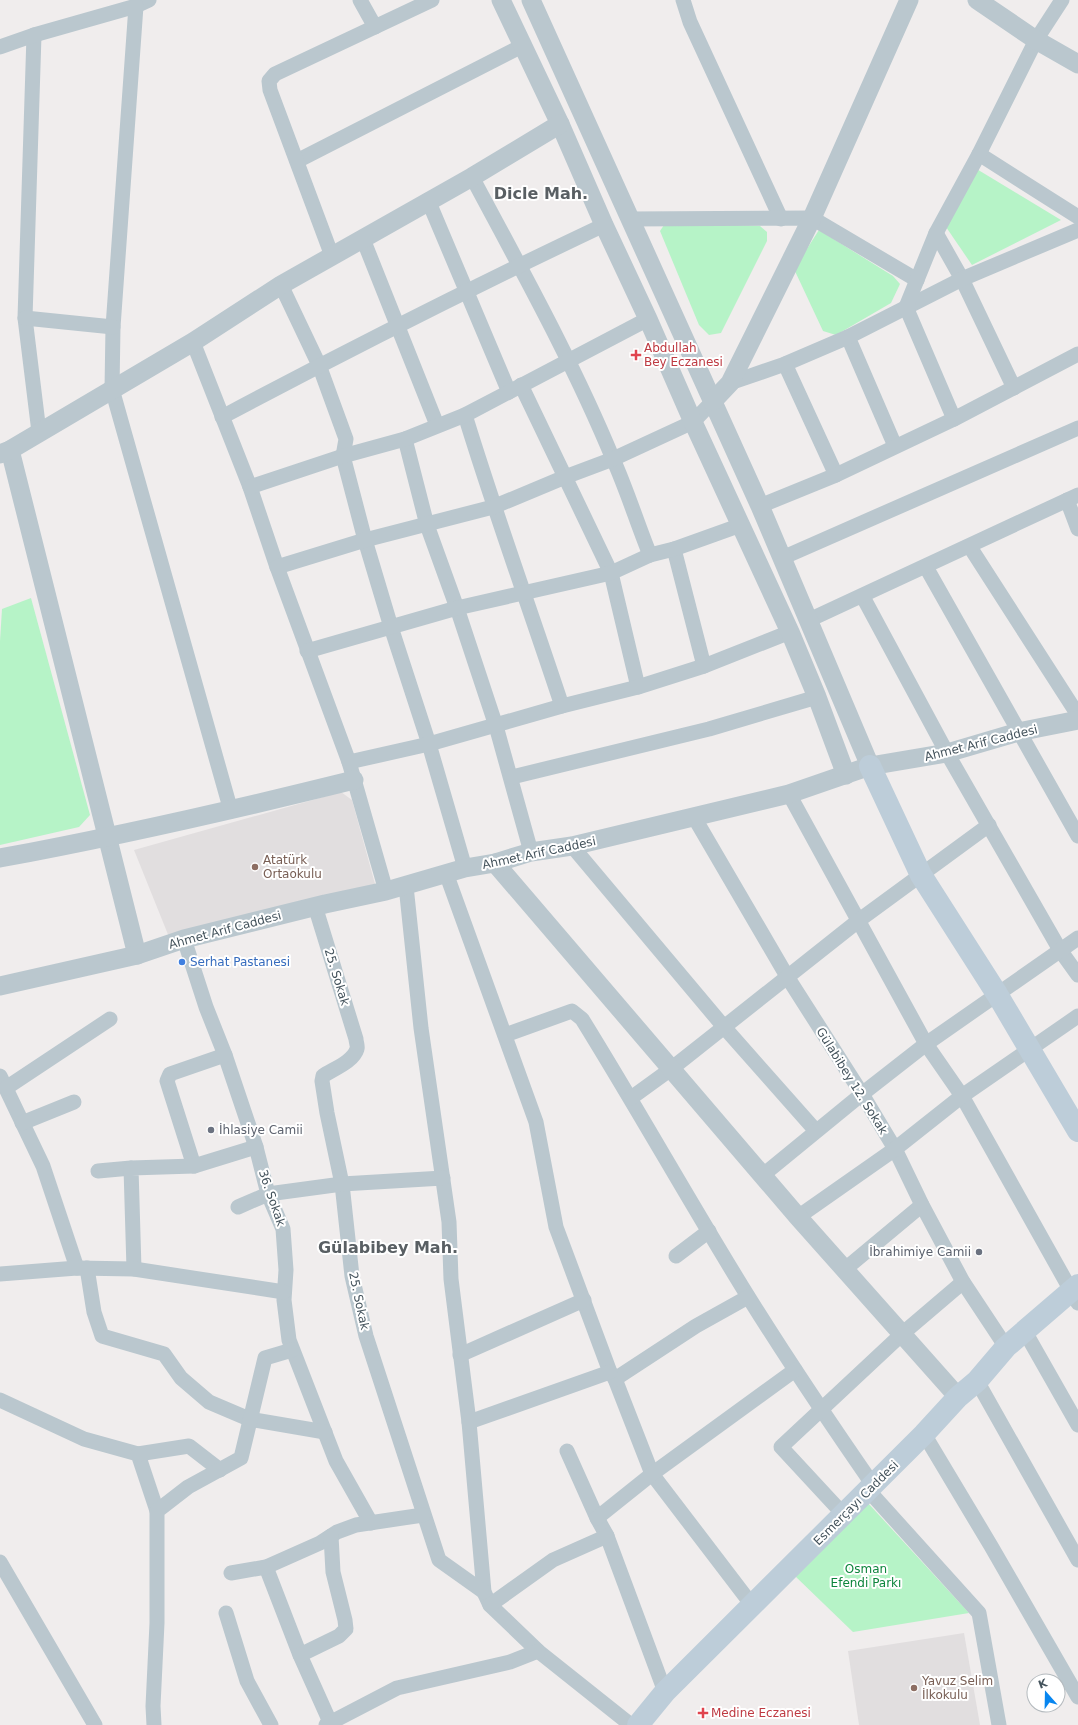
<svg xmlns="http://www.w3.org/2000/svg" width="1078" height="1725" font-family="'DejaVu Sans',sans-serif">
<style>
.education{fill:#e1dedf}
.green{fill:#b6f3c7}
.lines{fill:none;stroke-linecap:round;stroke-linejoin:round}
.minor{stroke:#bac7ce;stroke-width:15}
.tertiary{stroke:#bac7ce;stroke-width:19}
.secondary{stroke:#bdcdd9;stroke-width:22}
.health-dot{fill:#e0444e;stroke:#fff;stroke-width:1.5}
.education-dot{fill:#8d6e63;stroke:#fff;stroke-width:1.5}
.shop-dot{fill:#3f7fe0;stroke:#fff;stroke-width:1.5}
.worship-dot{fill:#6b7280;stroke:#fff;stroke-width:1.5}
.labels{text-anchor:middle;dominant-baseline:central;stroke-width:4;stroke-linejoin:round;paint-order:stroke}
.health-label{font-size:12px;fill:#be3a42;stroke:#fff;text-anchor:start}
.street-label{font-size:12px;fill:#44535c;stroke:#fff}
.education-label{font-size:12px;fill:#785e54;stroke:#fff;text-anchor:start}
.shop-label{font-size:12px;fill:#366cbe;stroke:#fff;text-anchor:start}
.worship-label{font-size:12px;fill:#5b616d;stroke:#fff;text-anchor:start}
.park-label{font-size:12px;fill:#0d853c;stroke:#fff}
.district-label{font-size:16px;font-weight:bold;fill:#595f63;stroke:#fff}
</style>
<rect width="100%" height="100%" fill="#f0eded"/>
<g class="education">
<polygon points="341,792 352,800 375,884 169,937 134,850"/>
<polygon points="964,1633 980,1725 859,1725 848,1651"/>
</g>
<g class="green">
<polygon points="975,168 1061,220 972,265 946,227"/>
<polygon points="666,222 760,226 767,232 767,241 721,333 709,335 699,325 660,231"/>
<polygon points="819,230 893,276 900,284 891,303 836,335 823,331 794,269"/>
<polygon points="31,598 90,815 79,827 0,845 0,641 2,609"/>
<polygon points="867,1502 969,1613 853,1632 795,1576"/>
</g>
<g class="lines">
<g class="minor">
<polyline points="360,0 375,27"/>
<polyline points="683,0 690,22 781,219"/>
<polyline points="136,6 149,0"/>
<polyline points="34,35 25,318 39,432"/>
<polyline points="0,47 34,35 136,6 113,327 112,389 231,811"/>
<polyline points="979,154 1078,217"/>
<polyline points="297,161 522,46"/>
<path d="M472,177C521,269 573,362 613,459C627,490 637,523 650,555"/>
<polyline points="428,200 509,392"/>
<polyline points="629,219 812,218 917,280"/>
<polyline points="936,233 962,279 1014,388"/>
<polyline points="363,239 437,425"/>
<polyline points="332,256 270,90 269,81 275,74 432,0"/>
<polyline points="281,285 319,365 346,439 343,456 365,540 391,627 429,744 465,868"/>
<polyline points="25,318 113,327"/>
<polyline points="848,337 895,446"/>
<polyline points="193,342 250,487 277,567 349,762 386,891"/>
<polyline points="785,364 836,475"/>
<polyline points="730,383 785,364 848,337 962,279 1078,230"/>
<polyline points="521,385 611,573 638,687"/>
<path d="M465,415C495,513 530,609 562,706"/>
<path d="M222,417C348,350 475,286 604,225"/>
<polyline points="954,419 906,307 936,233 979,154 1036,40 1062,0"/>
<polyline points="405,439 427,525 457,608 496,726 531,852"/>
<polyline points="250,487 343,456 405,439 465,415 648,319"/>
<polyline points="1067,500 1078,529"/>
<polyline points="760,506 836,475 954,419 1078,354"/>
<polyline points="970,547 1078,715"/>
<polyline points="674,549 704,666"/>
<polyline points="782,558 1078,428"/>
<polyline points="277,567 365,540 493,507 565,477 613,459 693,422 713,401"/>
<polyline points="926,567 1078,836"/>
<polyline points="863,597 947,753 1060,950 1078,975"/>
<polyline points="809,620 1078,495"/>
<polyline points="307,651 457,608 611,573 650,555 674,549 741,525"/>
<polyline points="349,762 429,744 562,706 638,687 704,666 790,632"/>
<polyline points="512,777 709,729 817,697"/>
<polyline points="789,794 926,1044 962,1096 1078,1303"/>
<polyline points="694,817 788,978 862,1094 895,1149 922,1205 963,1282 1006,1347"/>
<polyline points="572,846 724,1027 816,1131"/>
<polyline points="446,873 536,1122 556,1227 610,1372 615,1379 652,1474 752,1605"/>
<polyline points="406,886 421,1028 449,1222 451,1279 469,1422 484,1592 490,1605 538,1651 631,1725"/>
<path d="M315,906L356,1039C356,1042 358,1046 357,1049C353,1062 333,1069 323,1076L322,1081L327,1113L342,1184L352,1276L366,1336L439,1560L484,1592"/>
<polyline points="184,939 206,1007 225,1055 256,1147 268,1194 283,1229 286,1270 284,1300 289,1340 336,1461 371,1523"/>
<path d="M505,1035L572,1011L582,1019C639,1111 692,1206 749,1298C789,1362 830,1423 873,1485"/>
<polyline points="0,1076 43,1166 77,1268"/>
<polyline points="6,1088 110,1019"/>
<polyline points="631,1098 671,1069 858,921 989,825"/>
<polyline points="22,1123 74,1102"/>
<polyline points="194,1166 167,1081 170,1074 225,1055"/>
<polyline points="98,1171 131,1168"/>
<polyline points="763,1175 862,1094 926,1044 1078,938"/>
<polyline points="238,1207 268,1194 342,1184 443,1178"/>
<polyline points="798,1217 895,1149 962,1096 1078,1016"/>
<polyline points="676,1256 709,1231"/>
<polyline points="87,1268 94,1312 102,1336 164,1354 181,1378 209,1402 249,1419 325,1432"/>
<polyline points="134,1269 131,1168 194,1166 256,1147"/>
<polyline points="844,1270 922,1205"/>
<polyline points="0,1274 77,1268 134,1269 284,1292"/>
<polyline points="1024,1330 1078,1425"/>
<polyline points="460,1355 584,1300"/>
<polyline points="615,1379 696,1326 748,1297"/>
<polyline points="977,1381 1078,1560"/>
<polyline points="0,1400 84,1439 138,1454 157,1511"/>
<polyline points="469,1422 610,1372"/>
<polyline points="924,1434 991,1546 1078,1697"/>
<polyline points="567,1451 597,1518 607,1536 665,1692"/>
<polyline points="138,1454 189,1446 220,1470"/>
<polyline points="868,1490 979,1613 999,1725"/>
<polyline points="844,1515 781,1447 902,1334 963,1282"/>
<polyline points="597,1518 652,1474 795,1370"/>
<polyline points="0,1562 95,1725"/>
<polyline points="266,1567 300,1655 330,1722"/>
<polyline points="231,1573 266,1567 320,1543 337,1532 356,1525 423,1515"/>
<polyline points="490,1605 553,1560 607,1536"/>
<polyline points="226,1613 247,1681 271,1725"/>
<polyline points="300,1655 339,1636 346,1629 345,1620 333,1572 331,1536"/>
<polyline points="154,1725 153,1706 157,1623 157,1511 188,1487 241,1458 265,1358 292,1350"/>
<polyline points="326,1725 397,1688 510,1662 538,1651"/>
</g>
<g class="tertiary">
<polyline points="501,0 560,124 604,225 648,319 693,422 790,632 817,697 846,775"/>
<polyline points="531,0 760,506 870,766"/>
<polyline points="977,0 1036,40 1078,64"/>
<polyline points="713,401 730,383 812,218 909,0"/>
<polyline points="10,450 137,955"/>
<polyline points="0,454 10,450 193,342 281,285 472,177 560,124"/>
<path d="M0,858C119,836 237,809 354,780"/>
<polyline points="495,863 798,1217 958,1397"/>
<polyline points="0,986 137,955 184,939 325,904 386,891 465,868 495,863 531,852 572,846 789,794 870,766 947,753 1018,732 1078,720"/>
</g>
<g class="secondary">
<polyline points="870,766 921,875 997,994 1078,1131"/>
<polyline points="638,1725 665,1692 924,1434 958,1397 977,1381 1006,1347 1078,1285"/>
</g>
</g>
<g class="health-dot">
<path d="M634 349h4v4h4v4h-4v4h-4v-4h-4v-4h4z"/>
<path d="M701 1707h4v4h4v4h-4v4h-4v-4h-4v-4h4z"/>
</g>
<g class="education-dot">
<circle cx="255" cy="867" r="4"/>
<circle cx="914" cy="1688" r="4"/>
</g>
<circle class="shop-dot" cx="182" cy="962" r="4"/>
<g class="worship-dot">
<circle cx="211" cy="1130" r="4"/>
<circle cx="979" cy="1252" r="4"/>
</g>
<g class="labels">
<g class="health-label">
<text x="644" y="348">Abdullah<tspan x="644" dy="14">Bey Eczanesi</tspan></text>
<text x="711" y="1713">Medine Eczanesi</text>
</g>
<g class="street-label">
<text transform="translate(981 743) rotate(-14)">Ahmet Arif Caddesi</text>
<text transform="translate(539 853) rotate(-12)">Ahmet Arif Caddesi</text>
<text transform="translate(225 930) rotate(-15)">Ahmet Arif Caddesi</text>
<text transform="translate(337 977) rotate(73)">25. Sokak</text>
<text transform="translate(852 1081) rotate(58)">Gülabibey 12. Sokak</text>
<text transform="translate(272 1198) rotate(71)">36. Sokak</text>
<text transform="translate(359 1301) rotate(78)">25. Sokak</text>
<text transform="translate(856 1503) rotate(-45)">Esmerçayı Caddesi</text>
</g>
<g class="education-label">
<text x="263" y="860">Atatürk<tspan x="263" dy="14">Ortaokulu</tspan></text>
<text x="922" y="1681">Yavuz Selim<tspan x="922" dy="14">İlkokulu</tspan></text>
</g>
<g class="shop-label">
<text x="190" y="962">Serhat Pastanesi</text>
</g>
<g class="worship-label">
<text x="219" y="1130">İhlasiye Camii</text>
<text x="971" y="1252" text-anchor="end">İbrahimiye Camii</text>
</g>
<g class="park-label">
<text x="866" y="1569">Osman<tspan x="866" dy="14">Efendi Parkı</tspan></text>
</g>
<g class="district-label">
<text x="541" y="193">Dicle Mah.</text>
<text x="388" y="1247">Gülabibey Mah.</text>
</g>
</g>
<g transform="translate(1046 1693) rotate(340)"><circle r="19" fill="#ffffff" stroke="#b4babe"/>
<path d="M0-3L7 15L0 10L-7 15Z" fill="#0786f0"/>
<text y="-6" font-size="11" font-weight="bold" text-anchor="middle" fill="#44535c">K</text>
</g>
</svg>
